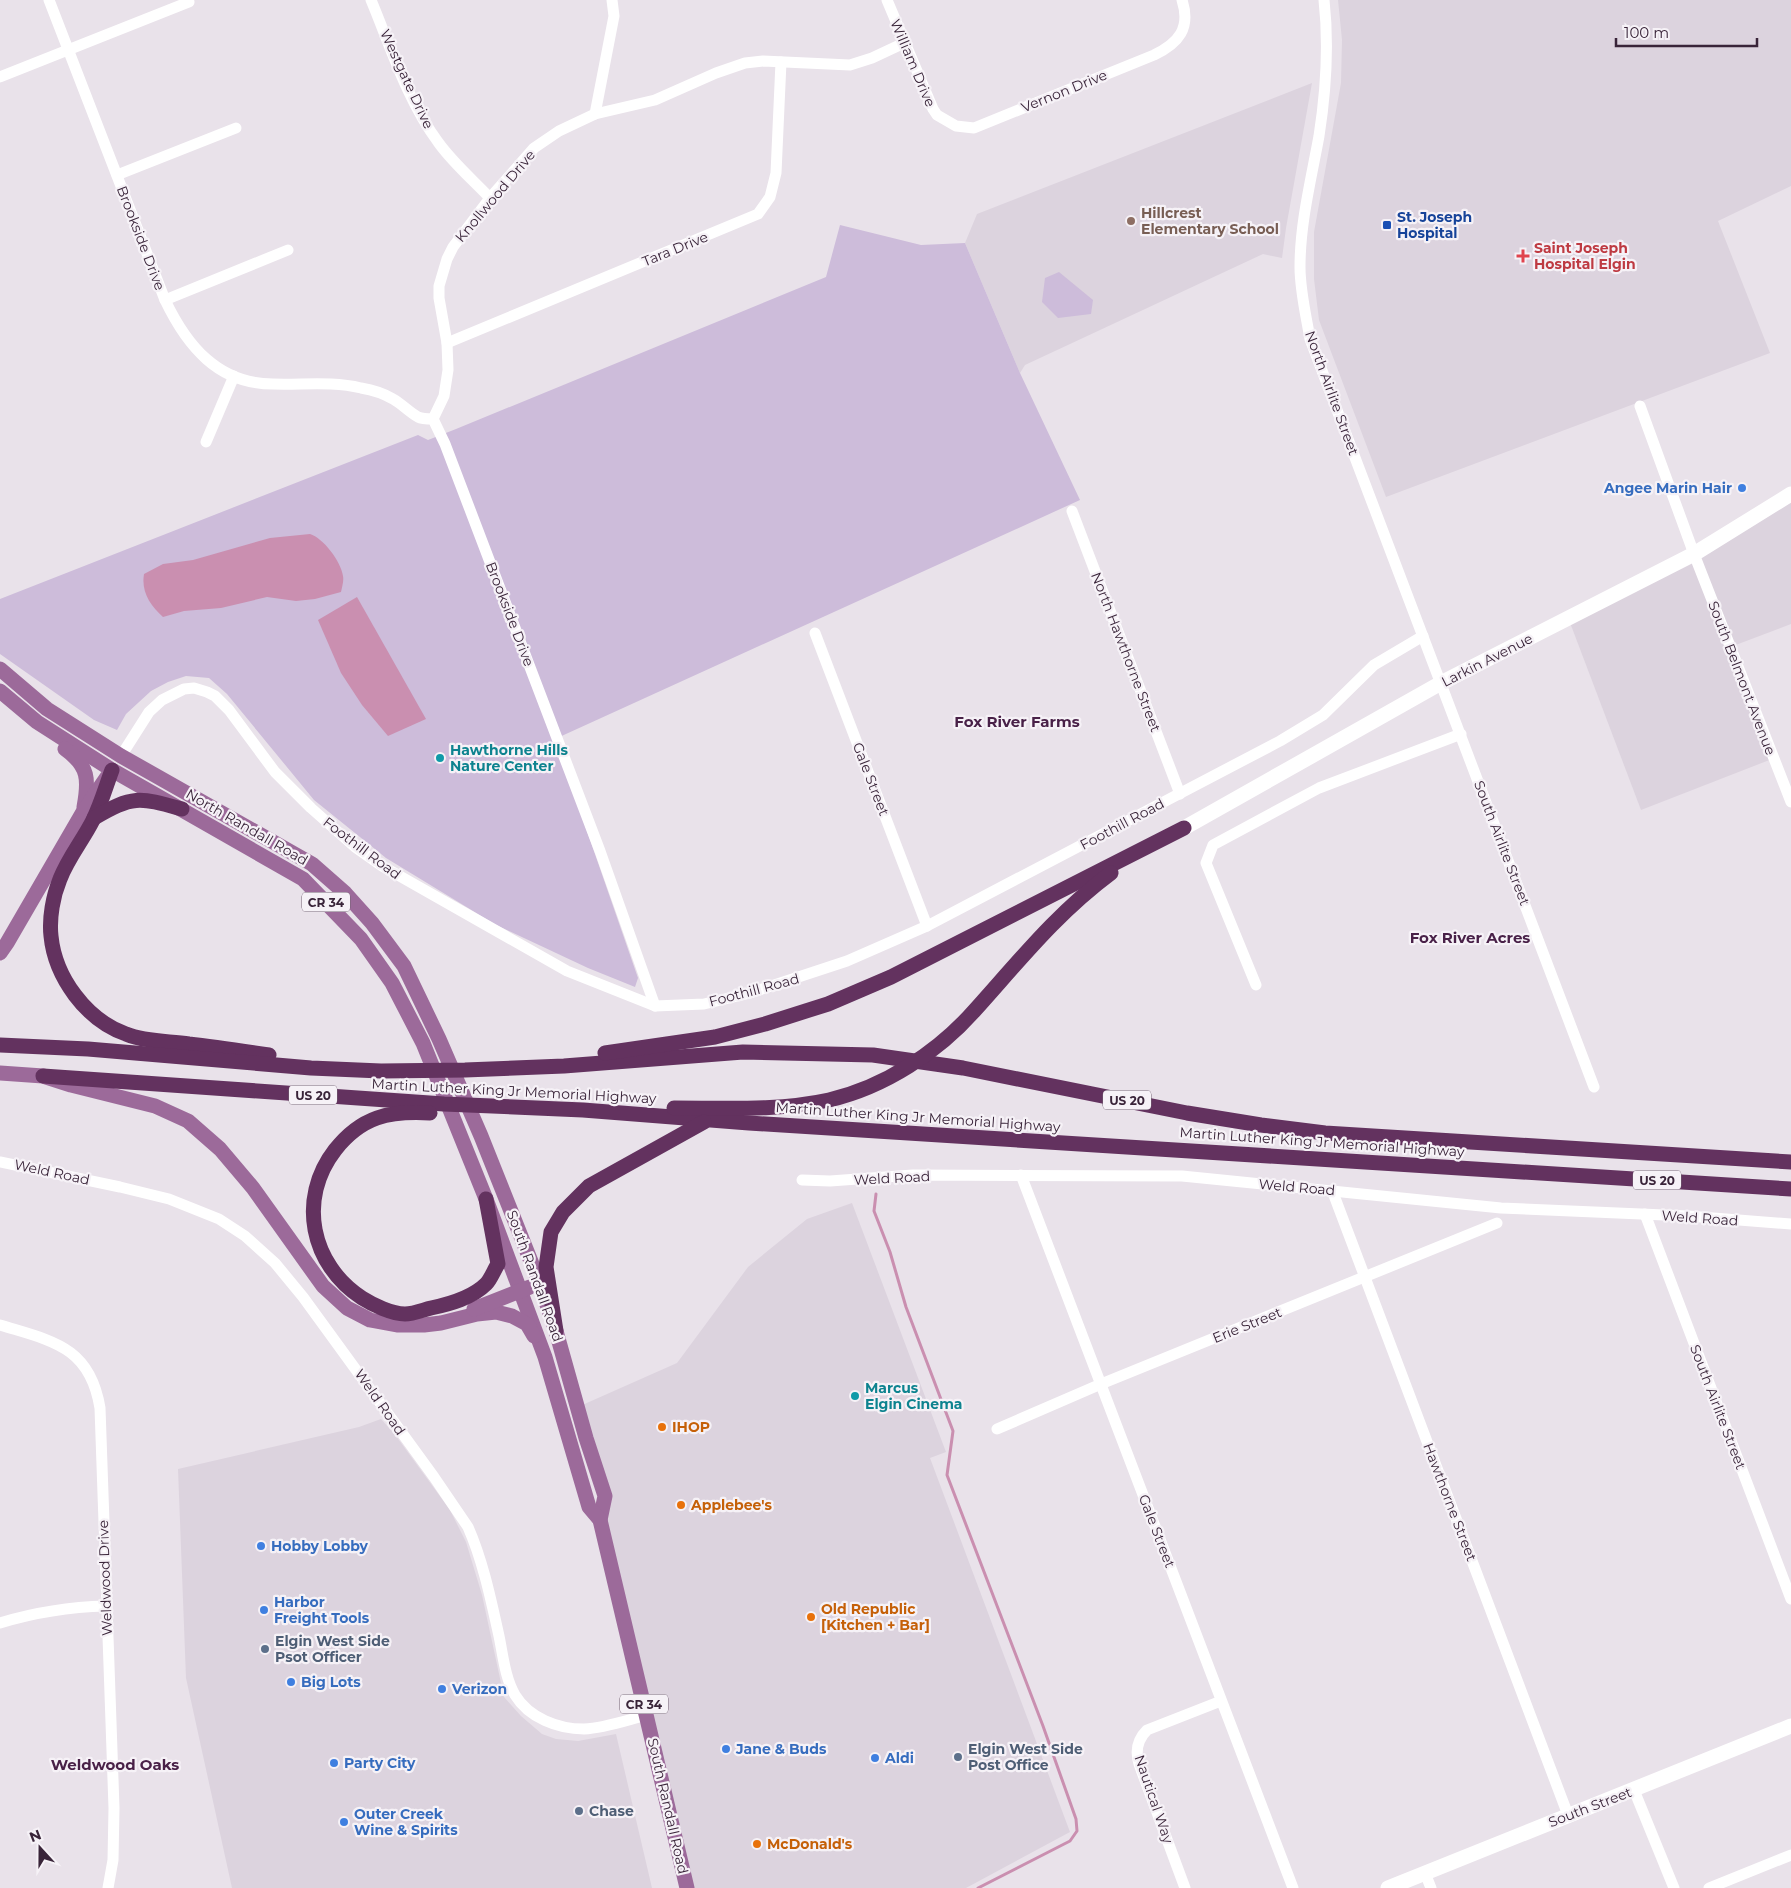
<svg xmlns="http://www.w3.org/2000/svg" width="1791" height="1888" font-family="Montserrat,sans-serif">
<style>
.built{fill:#dcd3de}
.green{fill:#cdbcda}
.water{fill:#ca8fb0}
.lines{fill:none;stroke-linecap:round;stroke-linejoin:round}
.stream{stroke:#ca8fb0;stroke-width:3}
.street{stroke:#fff;stroke-width:11}
.secondary{stroke:#fff;stroke-width:15}
.primary{stroke:#9c6a9a;stroke-width:15}
.highway{stroke:#63325f;stroke-width:15}
.education-dot{fill:#8d6e63;stroke:#f6f2f7;stroke-width:2}
.transit-dot{fill:#1a4fb4;stroke:#f6f2f7;stroke-width:2}
.health-dot{fill:#e0444e;stroke:#f6f2f7;stroke-width:2}
.shop-dot{fill:#3f7fe0;stroke:#f6f2f7;stroke-width:2}
.culture-dot{fill:#0f9aa8;stroke:#f6f2f7;stroke-width:2}
.food-dot{fill:#e8710a;stroke:#f6f2f7;stroke-width:2}
.service-dot{fill:#5c6f8a;stroke:#f6f2f7;stroke-width:2}
.labels{text-anchor:middle;dominant-baseline:central;stroke-width:4.5;stroke-linejoin:round;paint-order:stroke}
.shield{fill:#f6f2f7;stroke:#726272;stroke-width:1}
.shield-label{font-size:12px;font-weight:bold;fill:#392439}
.street-label{font-size:14px;fill:#392439;stroke:#f6f2f7}
.education-label{font-size:14px;font-weight:bold;fill:#785e54;stroke:#f6f2f7;text-anchor:start}
.transit-label{font-size:14px;font-weight:bold;fill:#164399;stroke:#f6f2f7;text-anchor:start}
.health-label{font-size:14px;font-weight:bold;fill:#be3a42;stroke:#f6f2f7;text-anchor:start}
.shop-label{font-size:14px;font-weight:bold;fill:#366cbe;stroke:#f6f2f7;text-anchor:start}
.culture-label{font-size:14px;font-weight:bold;fill:#0d838f;stroke:#f6f2f7;text-anchor:start}
.food-label{font-size:14px;font-weight:bold;fill:#c56008;stroke:#f6f2f7;text-anchor:start}
.service-label{font-size:14px;font-weight:bold;fill:#4e5e75;stroke:#f6f2f7;text-anchor:start}
.neighbourhood-label{font-size:15px;font-weight:bold;fill:#492148;stroke:#f6f2f7}
</style>
<rect width="100%" height="100%" fill="#e9e2ea"/>
<g class="built">
<polygon points="1338,0 1791,0 1791,186 1718,221 1770,353 1386,497 1319,320 1314,279 1314,232 1341,83 1342,40"/>
<polygon points="1312,83 1286,228 1282,258 1263,254 1025,365 1020,373 965,243 977,214"/>
<polygon points="1791,497 1791,624 1733,646 1696,555"/>
<polygon points="1692,556 1772,759 1641,810 1569,620"/>
<polygon points="852,1203 946,1452 930,1458 1070,1832 966,1888 690,1888 580,1406 677,1363 748,1267 807,1219"/>
<polygon points="381,1419 396,1436 450,1510 466,1542 482,1595 504,1697 521,1716 542,1734 556,1739 578,1741 616,1734 652,1888 232,1888 186,1678 178,1469 359,1427"/>
</g>
<g class="green">
<polygon points="840,225 921,245 965,243 1020,373 1080,500 555,739 638,978 635,987 588,968 496,925 386,858 314,800 227,694 209,678 186,676 168,682 151,691 126,714 117,730 94,720 0,654 0,599 418,435 428,440 456,429 826,277"/>
<polygon points="1059,272 1093,300 1091,314 1058,318 1042,302 1045,278"/>
</g>
<g class="water">
<path d="M310,534C323,538 341,561 343,576C344,581 342,587 341,592L315,599L296,601L267,597L221,608L184,611L163,617C150,605 141,592 144,574L163,564L193,560L270,538Z"/>
<polygon points="357,597 426,719 388,736 362,705 341,673 318,620"/>
</g>
<g class="lines">
<polyline class="stream" points="876,1194 874,1211 890,1252 906,1307 953,1431 947,1475 1043,1726 1076,1819 1077,1831 1070,1841 978,1888"/>
<g class="street">
<path d="M49,0L165,300C187,346 218,384 273,384C303,385 332,381 361,388C373,390 383,393 393,399C402,404 409,412 418,417C422,419 429,419 433,419L445,444L600,851L655,1006"/>
<path d="M371,0C391,48 407,100 438,142C452,162 473,180 490,198"/>
<path d="M887,0L933,109L937,115L956,126L974,128L1154,55C1179,43 1191,28 1182,0"/>
<path d="M1324,0C1329,45 1326,91 1319,136C1311,180 1300,223 1300,267C1300,291 1306,315 1310,339L1594,1087"/>
<polyline points="0,77 189,2"/>
<polyline points="595,114 614,16 612,0"/>
<polyline points="117,175 236,128"/>
<polyline points="165,300 288,250"/>
<polyline points="447,343 758,214 770,197 776,173 781,62"/>
<polyline points="1640,406 1694,554 1791,802"/>
<polyline points="433,419 444,396 448,370 447,343 439,298 439,286 447,259 453,247 490,198 534,148 559,131 595,114 655,100 716,73 745,63 763,61 850,65 872,58 904,43"/>
<polyline points="206,442 234,376"/>
<polyline points="1072,511 1180,794"/>
<polyline points="815,633 927,926"/>
<polyline points="121,756 149,712 162,700 184,689 194,688 207,692 215,696 229,710 275,772 311,808 355,847 382,866 567,971 655,1006 704,1004 750,993 847,961 927,926 1280,741 1323,715 1374,665 1423,636"/>
<polyline points="1256,985 1206,863 1213,845 1319,788 1461,734"/>
<path d="M0,1162L120,1187L169,1199L219,1219L245,1236L275,1263L303,1297L434,1477L468,1527C483,1561 491,1600 499,1636C503,1655 505,1678 515,1695C529,1718 558,1729 584,1729C605,1728 627,1720 647,1715"/>
<polyline points="1021,1175 1293,1888"/>
<polyline points="802,1180 830,1181 913,1175 1182,1176 1501,1208 1688,1216 1791,1224"/>
<polyline points="1332,1190 1568,1815"/>
<polyline points="1645,1214 1791,1599"/>
<path d="M0,1325C52,1341 90,1346 100,1408L114,1808L113,1860L108,1888"/>
<polyline points="997,1429 1101,1384 1497,1223"/>
<path d="M0,1623C36,1612 68,1607 106,1606"/>
<polyline points="1634,1790 1674,1888"/>
<polyline points="1425,1873 1431,1888"/>
<path d="M1185,1888L1139,1764C1135,1751 1137,1740 1147,1730L1221,1701"/>
<polyline points="1709,1888 1791,1855"/>
</g>
<g class="secondary">
<polyline points="1184,828 1441,683 1694,554 1791,494"/>
<polyline points="1388,1888 1791,1726"/>
</g>
<g class="primary">
<polyline points="0,669 47,709 121,756 312,864 345,893 372,923 404,966 439,1039 481,1136 540,1284 556,1331 586,1438 605,1496 600,1520"/>
<polyline points="0,691 37,722 112,770 303,879 361,939 392,983 423,1043 486,1199 545,1357 589,1507 600,1520 687,1888"/>
<path d="M65,749C89,766 89,780 84,807"/>
<polyline points="0,953 7,943 83,812 107,777"/>
<polyline points="0,1073 43,1076 71,1085 155,1106 188,1121 220,1149 253,1188 323,1286 347,1308 370,1320 397,1325 424,1325 441,1323 477,1314 496,1312 512,1316 527,1324 534,1336"/>
<polyline points="474,1309 530,1287"/>
</g>
<g class="highway">
<path d="M112,770C106,786 101,804 93,820C83,840 68,858 60,879C53,896 49,918 51,936C55,977 86,1020 126,1034C146,1042 168,1041 189,1044C216,1047 242,1051 269,1055"/>
<path d="M94,818C133,795 139,797 182,809"/>
<polyline points="0,1045 88,1049 311,1068 381,1071 465,1070 564,1066 743,1052 873,1055 963,1068 1187,1113 1261,1125 1325,1133 1791,1162"/>
<polyline points="605,1053 715,1037 765,1024 828,1004 891,977 1184,828"/>
<polyline points="43,1076 444,1104 583,1110 749,1123 1791,1189"/>
<path d="M674,1108C725,1108 779,1111 829,1100C885,1087 938,1052 975,1010C1020,960 1056,914 1111,873"/>
<path d="M430,1113C412,1112 394,1112 377,1118C360,1124 346,1136 335,1150C297,1199 311,1265 362,1298C373,1305 392,1314 405,1314C413,1314 423,1310 431,1308C450,1304 472,1298 486,1284C491,1279 494,1270 498,1264L486,1199"/>
<polyline points="556,1331 546,1267 551,1232 563,1212 589,1186 704,1122"/>
</g>
</g>
<circle class="education-dot" cx="1131" cy="221" r="5"/>
<rect class="transit-dot" x="1382" y="220" width="10" height="10" rx="2.5"/>
<path class="health-dot" d="M1520.5 248.5h5v5h5v5h-5v5h-5v-5h-5v-5h5z"/>
<g class="shop-dot">
<circle cx="1742" cy="488" r="5"/>
<circle cx="261" cy="1546" r="5"/>
<circle cx="264" cy="1610" r="5"/>
<circle cx="291" cy="1682" r="5"/>
<circle cx="442" cy="1689" r="5"/>
<circle cx="726" cy="1749" r="5"/>
<circle cx="875" cy="1758" r="5"/>
<circle cx="334" cy="1763" r="5"/>
<circle cx="344" cy="1822" r="5"/>
</g>
<g class="culture-dot">
<circle cx="440" cy="758" r="5"/>
<circle cx="855" cy="1396" r="5"/>
</g>
<g class="food-dot">
<circle cx="662" cy="1427" r="5"/>
<circle cx="681" cy="1505" r="5"/>
<circle cx="811" cy="1617" r="5"/>
<circle cx="757" cy="1844" r="5"/>
</g>
<g class="service-dot">
<circle cx="265" cy="1649" r="5"/>
<circle cx="958" cy="1757" r="5"/>
<circle cx="579" cy="1811" r="5"/>
</g>
<g class="labels">
<g class="shield">
<rect x="302" y="892.5" width="48" height="19" rx="4"/>
<rect x="289" y="1085.5" width="48" height="19" rx="4"/>
<rect x="1103" y="1090.5" width="48" height="19" rx="4"/>
<rect x="1633" y="1170.5" width="48" height="19" rx="4"/>
<rect x="620" y="1694.5" width="48" height="19" rx="4"/>
</g>
<g class="shield-label">
<text x="326" y="902">CR 34</text>
<text x="313" y="1095">US 20</text>
<text x="1127" y="1100">US 20</text>
<text x="1657" y="1180">US 20</text>
<text x="644" y="1704">CR 34</text>
</g>
<g class="street-label">
<text transform="translate(913 63) rotate(67)">William Drive</text>
<text transform="translate(407 79) rotate(65)">Westgate Drive</text>
<text transform="translate(1064 91) rotate(-22)">Vernon Drive</text>
<text transform="translate(495 196) rotate(-50)">Knollwood Drive</text>
<text transform="translate(141 238) rotate(69)">Brookside Drive</text>
<text transform="translate(675 249) rotate(-22)">Tara Drive</text>
<text transform="translate(1332 393) rotate(70)">North Airlite Street</text>
<text transform="translate(510 614) rotate(69)">Brookside Drive</text>
<text transform="translate(1126 652) rotate(69)">North Hawthorne Street</text>
<text transform="translate(1487 660) rotate(-27)">Larkin Avenue</text>
<text transform="translate(1742 678) rotate(69)">South Belmont Avenue</text>
<text transform="translate(871 779) rotate(69)">Gale Street</text>
<text transform="translate(1122 824) rotate(-28)">Foothill Road</text>
<text transform="translate(247 827) rotate(30)">North Randall Road</text>
<text transform="translate(1502 843) rotate(69)">South Airlite Street</text>
<text transform="translate(362 848) rotate(37)">Foothill Road</text>
<text transform="translate(754 990) rotate(-15)">Foothill Road</text>
<text transform="translate(514 1091) rotate(3)">Martin Luther King Jr Memorial Highway</text>
<text transform="translate(918 1117) rotate(4)">Martin Luther King Jr Memorial Highway</text>
<text transform="translate(1322 1142) rotate(4)">Martin Luther King Jr Memorial Highway</text>
<text transform="translate(52 1172) rotate(12)">Weld Road</text>
<text transform="translate(892 1178) rotate(-3)">Weld Road</text>
<text transform="translate(1297 1187) rotate(5)">Weld Road</text>
<text transform="translate(1700 1218) rotate(4)">Weld Road</text>
<text transform="translate(535 1276) rotate(70)">South Randall Road</text>
<text transform="translate(1247 1325) rotate(-22)">Erie Street</text>
<text transform="translate(380 1402) rotate(55)">Weld Road</text>
<text transform="translate(1718 1407) rotate(69)">South Airlite Street</text>
<text transform="translate(1450 1502) rotate(69)">Hawthorne Street</text>
<text transform="translate(1157 1531) rotate(69)">Gale Street</text>
<text transform="translate(105 1578) rotate(-92)">Weldwood Drive</text>
<text transform="translate(1154 1799) rotate(71)">Nautical Way</text>
<text transform="translate(668 1806) rotate(77)">South Randall Road</text>
<text transform="translate(1590 1807) rotate(-21)">South Street</text>
</g>
<g class="education-label">
<text x="1141" y="213">Hillcrest<tspan x="1141" dy="16">Elementary School</tspan></text>
</g>
<g class="transit-label">
<text x="1397" y="217">St. Joseph<tspan x="1397" dy="16">Hospital</tspan></text>
</g>
<g class="health-label">
<text x="1534" y="248">Saint Joseph<tspan x="1534" dy="16">Hospital Elgin</tspan></text>
</g>
<g class="shop-label">
<text x="1732" y="488" text-anchor="end">Angee Marin Hair</text>
<text x="271" y="1546">Hobby Lobby</text>
<text x="274" y="1602">Harbor<tspan x="274" dy="16">Freight Tools</tspan></text>
<text x="301" y="1682">Big Lots</text>
<text x="452" y="1689">Verizon</text>
<text x="736" y="1749">Jane &amp; Buds</text>
<text x="885" y="1758">Aldi</text>
<text x="344" y="1763">Party City</text>
<text x="354" y="1814">Outer Creek<tspan x="354" dy="16">Wine &amp; Spirits</tspan></text>
</g>
<g class="culture-label">
<text x="450" y="750">Hawthorne Hills<tspan x="450" dy="16">Nature Center</tspan></text>
<text x="865" y="1388">Marcus<tspan x="865" dy="16">Elgin Cinema</tspan></text>
</g>
<g class="food-label">
<text x="672" y="1427">IHOP</text>
<text x="691" y="1505">Applebee's</text>
<text x="821" y="1609">Old Republic<tspan x="821" dy="16">[Kitchen + Bar]</tspan></text>
<text x="767" y="1844">McDonald's</text>
</g>
<g class="service-label">
<text x="275" y="1641">Elgin West Side<tspan x="275" dy="16">Psot Officer</tspan></text>
<text x="968" y="1749">Elgin West Side<tspan x="968" dy="16">Post Office</tspan></text>
<text x="589" y="1811">Chase</text>
</g>
<g class="neighbourhood-label">
<text x="1017" y="721">Fox River Farms</text>
<text x="1470" y="937">Fox River Acres</text>
<text x="115" y="1764">Weldwood Oaks</text>
</g>
</g>
<g transform="translate(40 1848) rotate(339)" stroke="#f6f2f7" stroke-width="4" paint-order="stroke">
<path d="M0-4L9 19L0 12L-9 19Z" fill="#392439"/>
<text y="-8" font-size="14" font-weight="bold" text-anchor="middle" fill="#392439">N</text>
</g>
<path d="M1616 38v8h141v-8" fill="none" stroke="#392439" stroke-width="2.5"/>
<text x="1624" y="38" font-size="15" fill="#392439" stroke="#f6f2f7" stroke-width="4" paint-order="stroke">100 m</text>
</svg>
